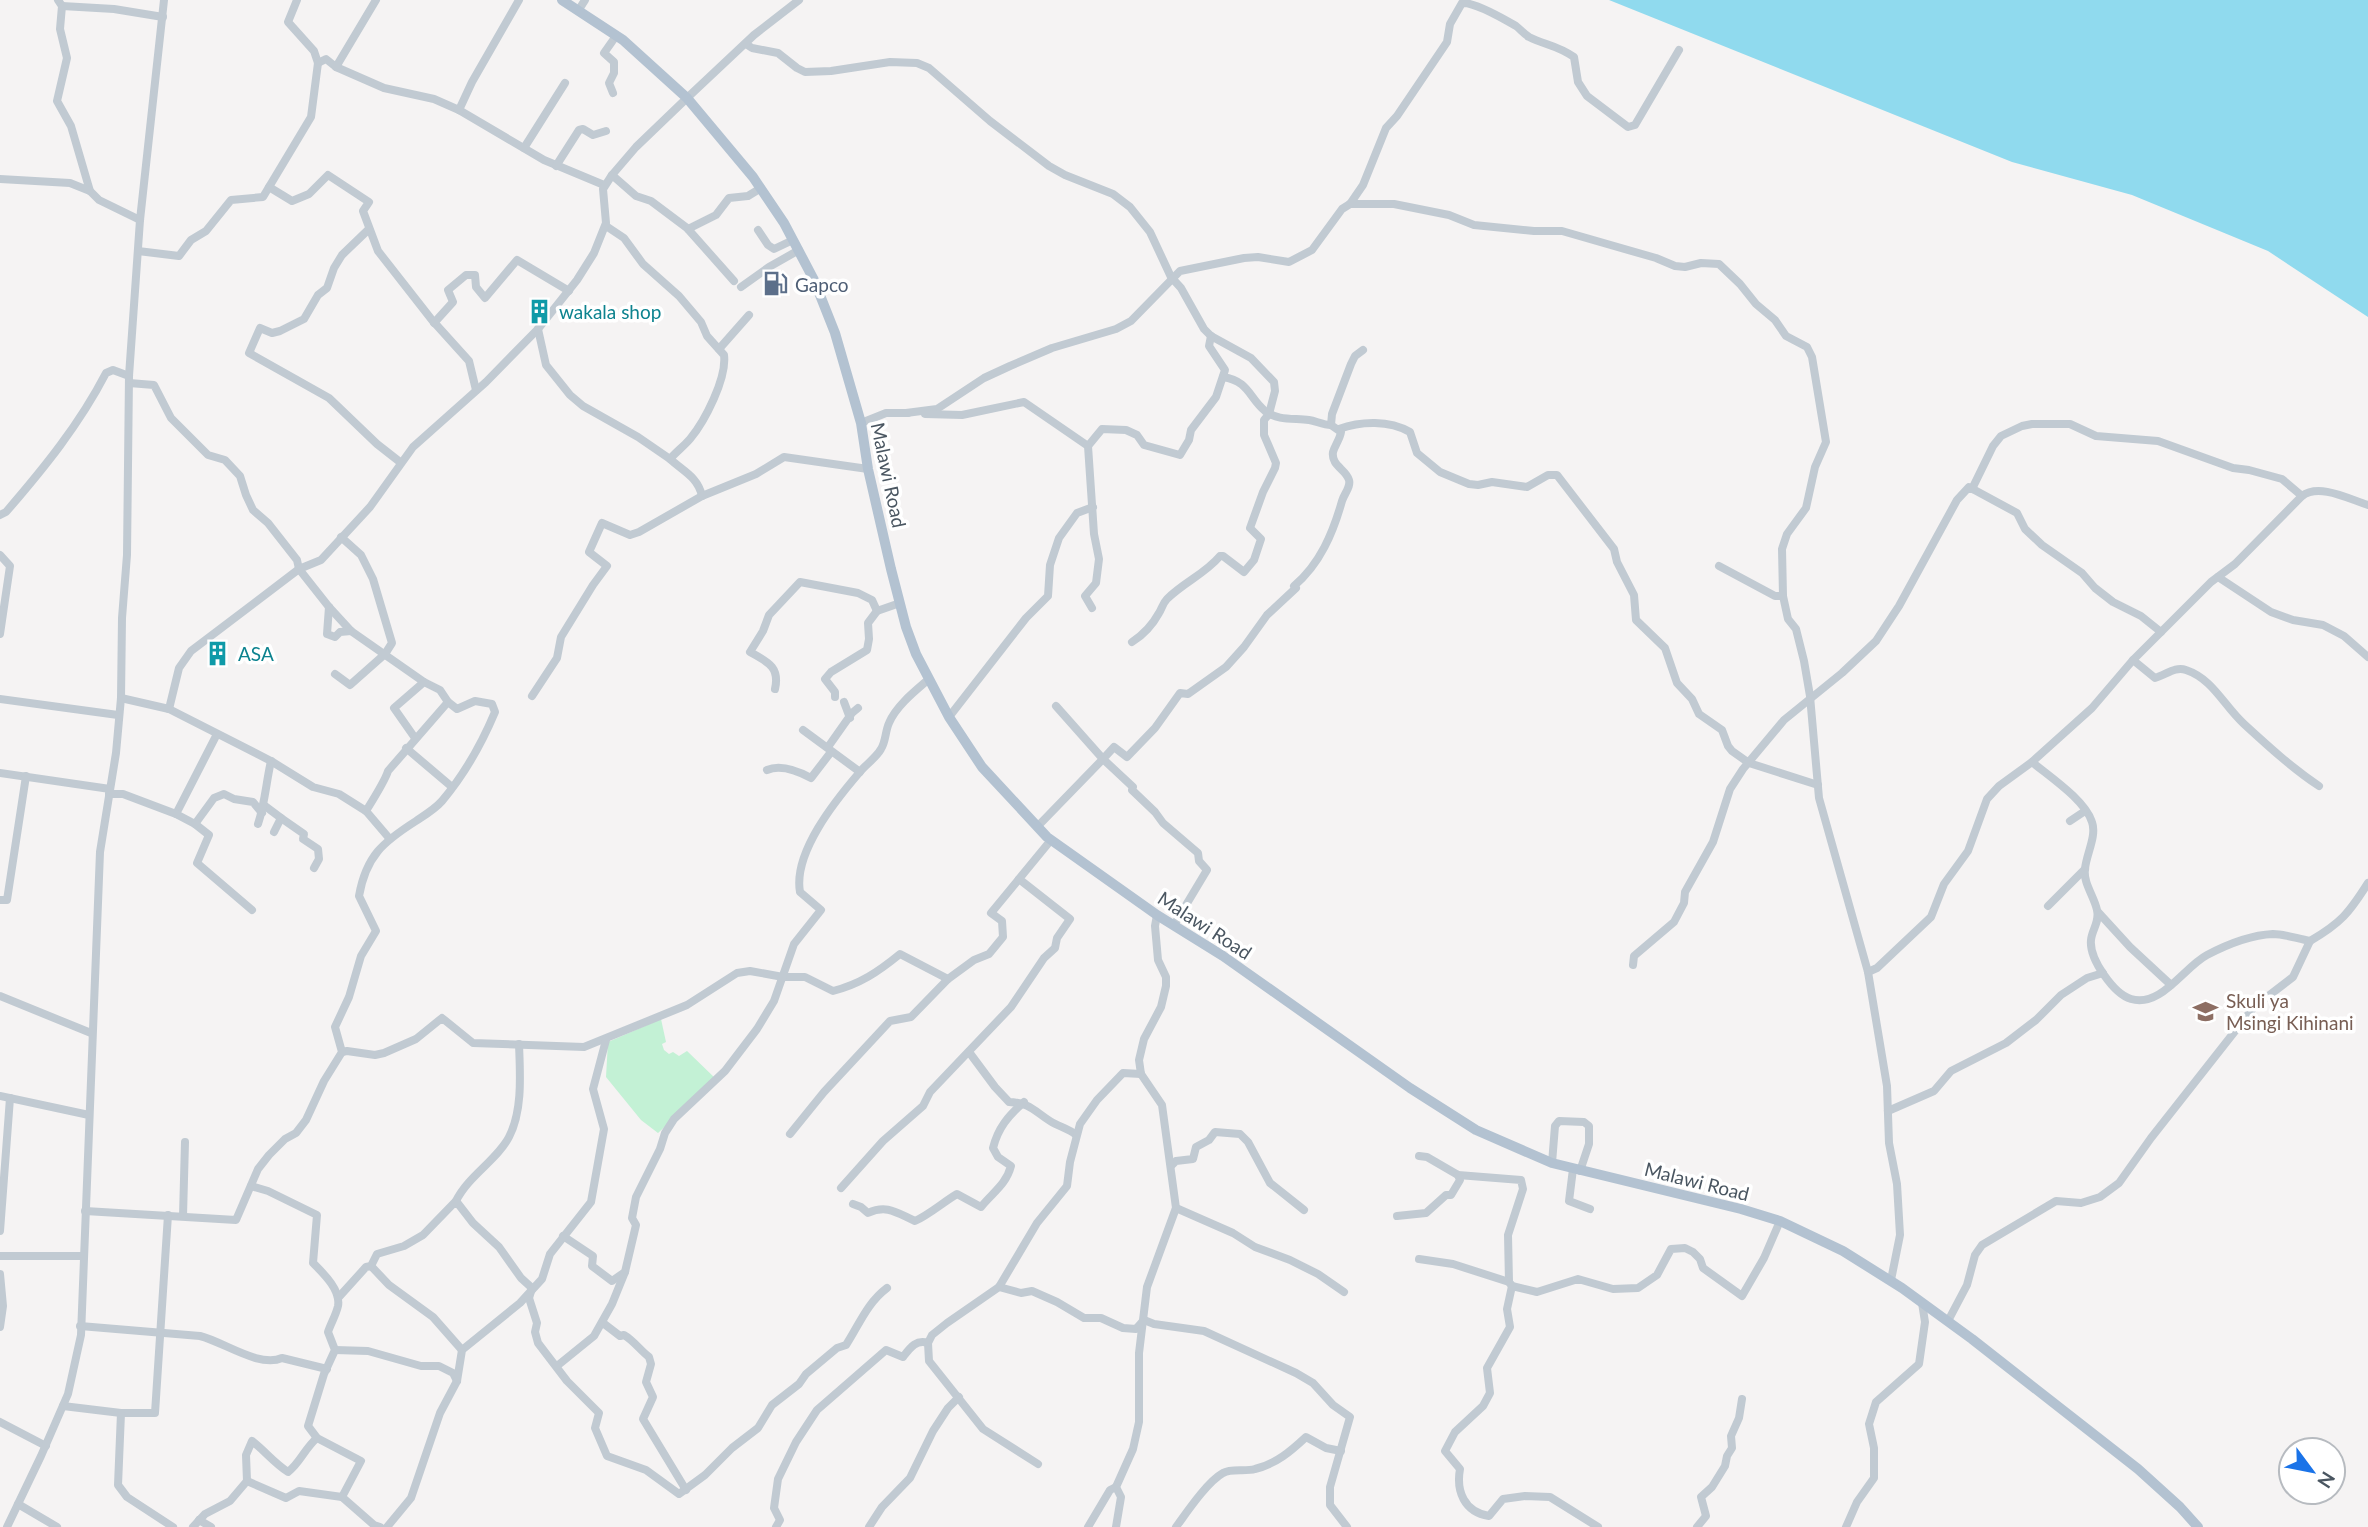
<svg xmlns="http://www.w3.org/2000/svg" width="2368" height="1527" font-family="Lato,sans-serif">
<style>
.green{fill:#c3f1d5}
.water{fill:#90daee}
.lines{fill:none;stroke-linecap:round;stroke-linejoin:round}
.minor{stroke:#c1cad2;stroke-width:8}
.major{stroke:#b3c2d1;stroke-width:10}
.labels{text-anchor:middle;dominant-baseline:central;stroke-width:7;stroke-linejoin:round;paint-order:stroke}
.service-label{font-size:19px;fill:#4e5e75;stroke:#fff;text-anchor:start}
.culture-label{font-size:19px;fill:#0d838f;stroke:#fff;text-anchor:start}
.street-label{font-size:19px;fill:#4a5661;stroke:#fff}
.education-label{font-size:19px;fill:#785e54;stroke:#fff;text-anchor:start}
</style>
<rect width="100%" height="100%" fill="#f5f3f3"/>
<polygon class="green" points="661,1019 666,1042 662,1044 664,1050 669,1054 673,1052 679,1056 687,1051 716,1079 658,1133 641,1120 606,1077 608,1042"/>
<polygon class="water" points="1609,0 2368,0 2368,317 2268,251 2132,195 2012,162"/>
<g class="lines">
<g class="minor">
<polyline points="58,0 62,6 60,29 67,58 57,101 71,126 90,191"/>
<polyline points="297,0 288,22 314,51 318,63 326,59 336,67 384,88 434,99 459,110 544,160 604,185"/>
<polyline points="62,6 114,9 163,17"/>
<polyline points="578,11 585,0"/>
<path d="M746,44L752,48L778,53L797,68L805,72L831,71L890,62L917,63L929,68L990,121L1049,166L1065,175L1113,194L1130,207L1150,232L1171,277L1181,288L1204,329L1211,336L1251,358L1274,382L1275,391L1269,414L1264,420V435L1276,463L1275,468L1263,492L1250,528L1261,539L1254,560L1244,572L1223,556H1220C1205,574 1184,582 1167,599C1163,603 1162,608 1159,613C1153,624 1143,635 1132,642"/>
<polyline points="336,67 376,0"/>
<polyline points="613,93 609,83 614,73 614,62 604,53 616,36"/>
<polyline points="459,110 472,82 519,0"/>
<polyline points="524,148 565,83"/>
<polyline points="556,166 579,130 583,129 593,135 606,131"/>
<polyline points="612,175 636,196 651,201 687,228 734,281"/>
<polyline points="0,179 70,183 90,191 99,200 140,220"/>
<polyline points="269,187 292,201 309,194 328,175 369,202 363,211 378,251 432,320 469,361 476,390"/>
<polyline points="1350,204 1394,204 1449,215 1474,225 1534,231 1562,231 1656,258 1675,266 1685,267 1701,263 1719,264 1740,284 1756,304 1775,320 1786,336 1807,347 1812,357 1826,442 1815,467 1806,508 1787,534 1782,549 1783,596 1788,619 1796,629 1804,661 1810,696 1819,798 1868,972 1887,1086 1889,1143 1897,1184 1900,1235 1891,1280"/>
<path d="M606,226L624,238L643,264L679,296L701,322L707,336L724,355C727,378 705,421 690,439C684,446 676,452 670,459C683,471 698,477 702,496"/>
<polyline points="369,229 342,255 334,268 327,288 318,295 304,319 280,331 272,333 260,328 249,353 329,398 377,444 400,462"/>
<polyline points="688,229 716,215 729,198 748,196 761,188"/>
<polyline points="758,230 768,245 774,249 793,240"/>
<polyline points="138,251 179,256 191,240 206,231 231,200 263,197 311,117 318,63"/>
<polyline points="741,287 769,267 799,250"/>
<polyline points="434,323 453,302 448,290 466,275 475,275 476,287 485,298 517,260 569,291"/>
<polyline points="538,329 546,365 570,395 583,406 638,437 670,459"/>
<polyline points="719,349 749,315"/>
<path d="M1223,377C1249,381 1249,398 1265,411C1278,421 1294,418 1309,420C1316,421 1323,425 1331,425"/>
<polyline points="129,383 154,385 171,418 208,455 225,460 240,476 246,495 253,510 268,523 297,560 299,569 329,607 351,631 424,682"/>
<path d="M906,413L937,409L984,378L1010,366L1052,348L1116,329L1131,321L1180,271L1244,258L1258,257L1289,262L1312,250L1342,209L1350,204L1363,185L1386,128L1397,116L1447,42L1450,24L1462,3C1475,2 1504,19 1516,26C1521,30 1524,34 1529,37C1545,45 1557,45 1574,57L1578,82L1587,96L1628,127L1635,125L1679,50"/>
<polyline points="925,414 962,415 1024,402 1088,446 1094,534 1099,559 1096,583 1085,596 1092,608"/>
<polyline points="861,423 886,413 908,413"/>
<path d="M1339,429C1361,421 1389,420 1410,432L1417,453L1440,472L1469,484L1478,485L1492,482L1527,487L1548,475H1557L1614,549L1617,562L1634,595L1636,620L1665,648L1677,683L1692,699L1699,714L1722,730L1728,746L1732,751L1749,763L1818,785"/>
<polyline points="1088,446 1102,429 1126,430 1137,435 1144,445 1180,455 1189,440 1191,430 1216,397 1225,370 1209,346 1211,336"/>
<polyline points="1972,489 1993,446 2001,436 2022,426 2032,424 2070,424 2096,436 2158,441 2233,468 2249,470 2282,479 2302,496"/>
<path d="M0,515L6,512C44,468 79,425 106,373L113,370L129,376"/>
<polyline points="0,555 10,566 0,634"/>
<polyline points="1719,566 1775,596 1783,596"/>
<polyline points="2218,577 2271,612 2293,620 2323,625 2344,636 2368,657"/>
<polyline points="329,607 327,634 335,637 340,632 351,631"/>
<path d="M2133,660L2155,678C2166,675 2175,666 2186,670C2213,679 2224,706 2244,724C2268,746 2292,768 2319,786"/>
<polyline points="335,674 350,685 385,654 392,643 373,579 361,555 341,537"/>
<path d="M775,689C780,667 768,662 750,652L763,631L769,615L800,582L858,593L872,600L877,611L900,603"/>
<polyline points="532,696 557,658 561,637 593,585 607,566 589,552 602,523 630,535 639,532 702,496 756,474 784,457 868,469"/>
<polyline points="835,697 835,692 825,679 831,672 867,650 869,639 868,623 877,611"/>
<polyline points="121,698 169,709 271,761 313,787 339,794 366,811 389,838"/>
<polyline points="0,699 118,715"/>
<polyline points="844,702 850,718"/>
<polyline points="169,709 179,668 191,651 299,569 321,560 370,507 413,447 486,382 538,329 577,280 594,253 606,223 603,189 612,175 636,147 687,98 754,35 799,0"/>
<polyline points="949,717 1026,618 1048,596 1050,565 1059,538 1077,513 1093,507"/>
<polyline points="803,730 860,772"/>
<polyline points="217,734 176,814 195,824 209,835 197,863 252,910"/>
<polyline points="828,747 852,713 858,708"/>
<polyline points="406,748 452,787"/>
<path d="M2032,762C2050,777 2085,800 2092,822C2097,836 2086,855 2085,869C2083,883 2094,896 2097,910C2100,922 2092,929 2091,940C2089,959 2114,994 2131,999C2161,1008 2184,967 2207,955C2226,945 2251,935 2273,934C2285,934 2298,939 2310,941C2341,923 2349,913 2368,883"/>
<path d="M767,770C781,764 798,771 811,778L831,752"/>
<polyline points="0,773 110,789"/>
<polyline points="109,794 123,794 176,814"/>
<polyline points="265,806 281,818 274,832"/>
<path d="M366,811C371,803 386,778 388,771L448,702"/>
<polyline points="281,818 304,834 303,839 318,849 319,859 314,868"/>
<polyline points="2070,821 2085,811"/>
<polyline points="195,824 214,798 224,794 234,799 253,802 262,813"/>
<path d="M258,824C265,803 266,783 271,761"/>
<polyline points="1037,827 1103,759 1056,706"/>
<polyline points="0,900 7,900 26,776"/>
<polyline points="2048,906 2085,869"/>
<polyline points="2098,912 2130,947 2171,985"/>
<path d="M1174,925L1207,870L1199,861L1198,853L1163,823L1155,812L1132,790L1133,787L1103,759L1114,747L1127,757L1155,728L1180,693L1188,694L1226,667L1244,647L1267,615L1296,588L1294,586C1320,564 1333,533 1342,501C1344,494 1351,487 1349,480C1346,469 1331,466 1333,452C1335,445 1340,439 1341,432L1331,425L1332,414L1351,364L1355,356L1363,350"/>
<polyline points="1633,965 1634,956 1674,922 1684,903 1685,892 1713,842 1730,789 1743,769 1784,720 1842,673 1876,641 1899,606 1957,500 1969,487 2017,513 2025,529 2042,545 2082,573 2095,588 2113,602 2141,616 2161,632"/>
<path d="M1868,972L1877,968L1931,917L1944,884L1968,851L1987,799L1999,786L2032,762L2092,708L2133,660L2211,582L2235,564L2302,496C2319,483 2349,499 2368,505"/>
<polyline points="0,996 91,1033"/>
<path d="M342,1052L347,1051L375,1055L384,1053L416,1039L442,1018L473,1043L584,1047L687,1005L737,973L750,971L783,977H805L833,991C860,984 878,972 900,954L948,979"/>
<path d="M969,1052L995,1087L1009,1102C1030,1103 1033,1110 1050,1121C1059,1127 1068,1128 1076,1135"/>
<polyline points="0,1096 89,1115"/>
<polyline points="1888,1111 1934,1091 1951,1071 2006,1043 2036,1020 2061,995 2087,978 2103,973"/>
<polyline points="790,1134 824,1092 890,1021 911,1017 948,979 974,960 989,954 1003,937 1002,921 991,913 1019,879"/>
<polyline points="1419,1156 1427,1157 1458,1175 1521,1180 1523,1189 1508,1235 1509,1282 1512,1286 1537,1292 1578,1279 1613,1289 1638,1288 1657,1275 1671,1249 1685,1248 1693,1252 1700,1259 1703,1268 1742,1296 1764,1258 1780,1221"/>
<polyline points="1552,1163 1555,1126 1559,1121 1584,1122 1589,1126 1589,1144 1580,1171"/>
<polyline points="1172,1165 1176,1161 1193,1159 1196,1147 1209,1140 1215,1132 1240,1134 1248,1142 1270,1183 1304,1210"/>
<polyline points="1573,1169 1569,1201 1590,1209"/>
<path d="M251,1186L268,1191L317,1215L313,1263C323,1273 341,1290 338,1306C336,1315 331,1323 328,1332L335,1350L324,1374L308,1426L317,1438L361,1461L342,1497L374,1525L380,1527"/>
<polyline points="841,1188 883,1141 923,1106 930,1092 1011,1007 1044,958 1055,948 1057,938 1070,919 1019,879 1051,840"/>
<path d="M456,1201C468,1176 497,1160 509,1137C523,1110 520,1073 519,1044"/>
<path d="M853,1204L861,1207L868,1213C887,1204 897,1213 915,1221C930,1214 942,1203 957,1194L981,1207C992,1193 1006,1185 1011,1166L998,1157L993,1148C998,1128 1008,1116 1024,1102"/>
<polyline points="1176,1208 1233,1233 1255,1247 1290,1260 1318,1274 1344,1292"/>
<path d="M85,1211L236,1220L258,1169L269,1155L285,1139L296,1133L306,1120L324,1081L342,1052L335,1027L349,997L361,956L376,931L359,896C366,856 383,842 416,821C425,815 435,809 442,801C463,776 482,743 495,712L492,704L475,701L457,709L448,702L440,690L424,682L394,708L415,738"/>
<polyline points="183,1216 185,1142"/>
<polyline points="1397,1216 1426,1213 1446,1195 1451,1195 1460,1180 1458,1175"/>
<polyline points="0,1231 10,1098"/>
<path d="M563,1236L593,1256L592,1266L612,1281L625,1272L636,1225L632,1218L636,1197L660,1149L665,1133L674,1119L725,1071L757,1029L774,1001L794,944L821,910L800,892C793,853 835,801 859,773C865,765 876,758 881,749C886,741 885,732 889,723C896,706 915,691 929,679"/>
<polyline points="0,1256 84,1256"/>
<polyline points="1419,1259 1453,1264 1509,1282"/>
<polyline points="371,1266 389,1285 433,1317 462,1350"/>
<polyline points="0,1274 3,1306 0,1327"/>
<path d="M1512,1286L1507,1309L1510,1327L1487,1368L1490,1393L1483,1406L1455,1432L1445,1451L1460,1469C1456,1491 1464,1512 1489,1516L1503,1499L1525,1496L1550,1497L1598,1527"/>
<polyline points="999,1287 1021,1293 1032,1291 1057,1302 1084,1318 1101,1318 1123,1328 1136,1329 1144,1320 1154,1324 1204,1331 1296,1373 1313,1383 1333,1405 1350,1417 1330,1487 1330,1505 1347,1527"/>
<path d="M338,1298L366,1267L371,1266L377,1254L404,1246L423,1235L456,1201L473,1223L499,1247L521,1278L532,1288L529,1298L537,1323L535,1332L538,1343L567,1381L599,1413L595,1428L607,1456L646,1470L679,1494L705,1475L732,1448L758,1428L772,1405L799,1384L806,1374L837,1348L846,1345C859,1325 867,1303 887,1288"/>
<polyline points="1948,1321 1967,1285 1975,1255 1982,1245 2056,1201 2081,1203 2100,1197 2119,1183 2151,1138 2254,1007 2293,977 2310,941"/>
<path d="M603,1323L620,1336L624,1335C633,1340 640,1350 649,1357L651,1364L646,1382L653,1397L643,1419L686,1490"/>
<path d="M80,1326L200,1336C224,1342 259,1368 282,1358L327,1369"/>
<polyline points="928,1343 929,1361 983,1429 1038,1464"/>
<polyline points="335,1350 368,1351 421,1366 439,1366 453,1373 457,1381"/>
<polyline points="557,1366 594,1336 612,1304 625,1272"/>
<polyline points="63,1406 121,1413 155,1413 168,1215"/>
<polyline points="121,1413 118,1485 127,1497 173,1527"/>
<polyline points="0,1422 46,1446"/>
<path d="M247,1481L246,1455L252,1441C266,1452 274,1463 288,1472C300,1463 305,1448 317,1438"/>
<polyline points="18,1504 57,1527"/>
<polyline points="199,1520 211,1527"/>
<polyline points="7,1527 41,1456 68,1394 81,1335 100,852 116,753 121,698 122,618 127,555 129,376 140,220 164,0"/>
<polyline points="193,1527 205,1514 230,1501 247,1481 286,1498 299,1491 342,1497"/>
<polyline points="387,1527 411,1498 440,1413 457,1381 462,1350 520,1303 542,1279 550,1254 591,1202 604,1129 593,1089 606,1040"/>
<path d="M776,1527L780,1520L774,1508L778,1479L796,1442L817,1410L886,1350L903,1357C910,1348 916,1339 928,1343L932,1335L947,1323L999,1287L1037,1223L1067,1186L1070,1162L1080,1124L1097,1100L1123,1073L1141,1074"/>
<polyline points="869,1527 882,1507 910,1478 933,1431 948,1408 959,1397"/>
<polyline points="1088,1527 1110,1490 1116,1487"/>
<polyline points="1116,1527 1121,1497 1116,1487 1133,1449 1139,1422 1139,1353 1147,1287 1176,1208 1162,1105 1141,1074 1139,1060 1144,1039 1161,1007 1166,986 1166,977 1158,960 1155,926 1157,915"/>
<path d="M1176,1527C1187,1512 1207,1482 1223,1473C1231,1468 1246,1472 1255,1469C1276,1464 1291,1451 1306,1437L1326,1448L1341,1451"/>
<polyline points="1697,1527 1706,1516 1701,1497 1712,1487 1725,1466 1727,1456 1732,1448 1731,1436 1739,1418 1742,1399"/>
<polyline points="1846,1527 1857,1502 1874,1478 1874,1448 1869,1424 1876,1402 1919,1364 1925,1322 1922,1303"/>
</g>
<polyline class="major" points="562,0 623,40 687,98 753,177 784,223 814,280 835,333 861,423 868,469 891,569 906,627 916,654 949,717 982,767 1047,837 1157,915 1223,956 1410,1088 1476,1130 1552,1163 1741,1209 1780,1221 1843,1251 1902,1288 1972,1339 2138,1469 2180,1507 2198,1527"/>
</g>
<defs>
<symbol id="fuel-bare" viewBox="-9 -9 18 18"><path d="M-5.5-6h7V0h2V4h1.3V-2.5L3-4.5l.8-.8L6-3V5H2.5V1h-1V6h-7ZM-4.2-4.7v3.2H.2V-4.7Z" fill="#5c6f8a" stroke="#fff" stroke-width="2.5" paint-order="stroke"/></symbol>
<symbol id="building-bare" viewBox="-9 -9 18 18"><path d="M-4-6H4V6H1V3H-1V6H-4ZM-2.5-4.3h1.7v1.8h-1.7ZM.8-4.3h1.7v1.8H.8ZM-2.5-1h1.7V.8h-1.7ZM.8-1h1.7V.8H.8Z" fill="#0f9aa8" stroke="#fff" stroke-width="2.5" paint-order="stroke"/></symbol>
<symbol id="school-bare" viewBox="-9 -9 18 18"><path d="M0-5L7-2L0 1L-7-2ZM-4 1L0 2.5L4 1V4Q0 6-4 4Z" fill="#8d6e63" stroke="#fff" stroke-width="2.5" paint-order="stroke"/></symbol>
</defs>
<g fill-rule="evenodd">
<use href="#fuel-bare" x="758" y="266" width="35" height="35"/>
<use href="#building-bare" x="522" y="294" width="35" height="35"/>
<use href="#building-bare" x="200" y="636" width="35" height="35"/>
<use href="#school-bare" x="2188" y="994" width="35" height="35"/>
</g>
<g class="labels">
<g class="service-label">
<text x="795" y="284">Gapco</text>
</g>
<g class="culture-label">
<text x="559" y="311">wakala shop</text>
<text x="238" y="653">ASA</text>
</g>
<g class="street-label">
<text transform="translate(889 475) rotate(78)">Malawi Road</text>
<text transform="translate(1205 925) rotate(33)">Malawi Road</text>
<text transform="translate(1697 1181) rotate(14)">Malawi Road</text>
</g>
<g class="education-label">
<text x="2226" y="1000">Skuli ya<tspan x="2226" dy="22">Msingi Kihinani</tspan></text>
</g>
</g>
<g transform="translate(2312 1471) rotate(122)"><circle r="33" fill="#ffffff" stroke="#b7bbc0" stroke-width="2"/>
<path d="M0-5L12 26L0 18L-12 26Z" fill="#1a73e8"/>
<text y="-10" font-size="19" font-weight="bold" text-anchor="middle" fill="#4a5661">N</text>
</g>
</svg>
